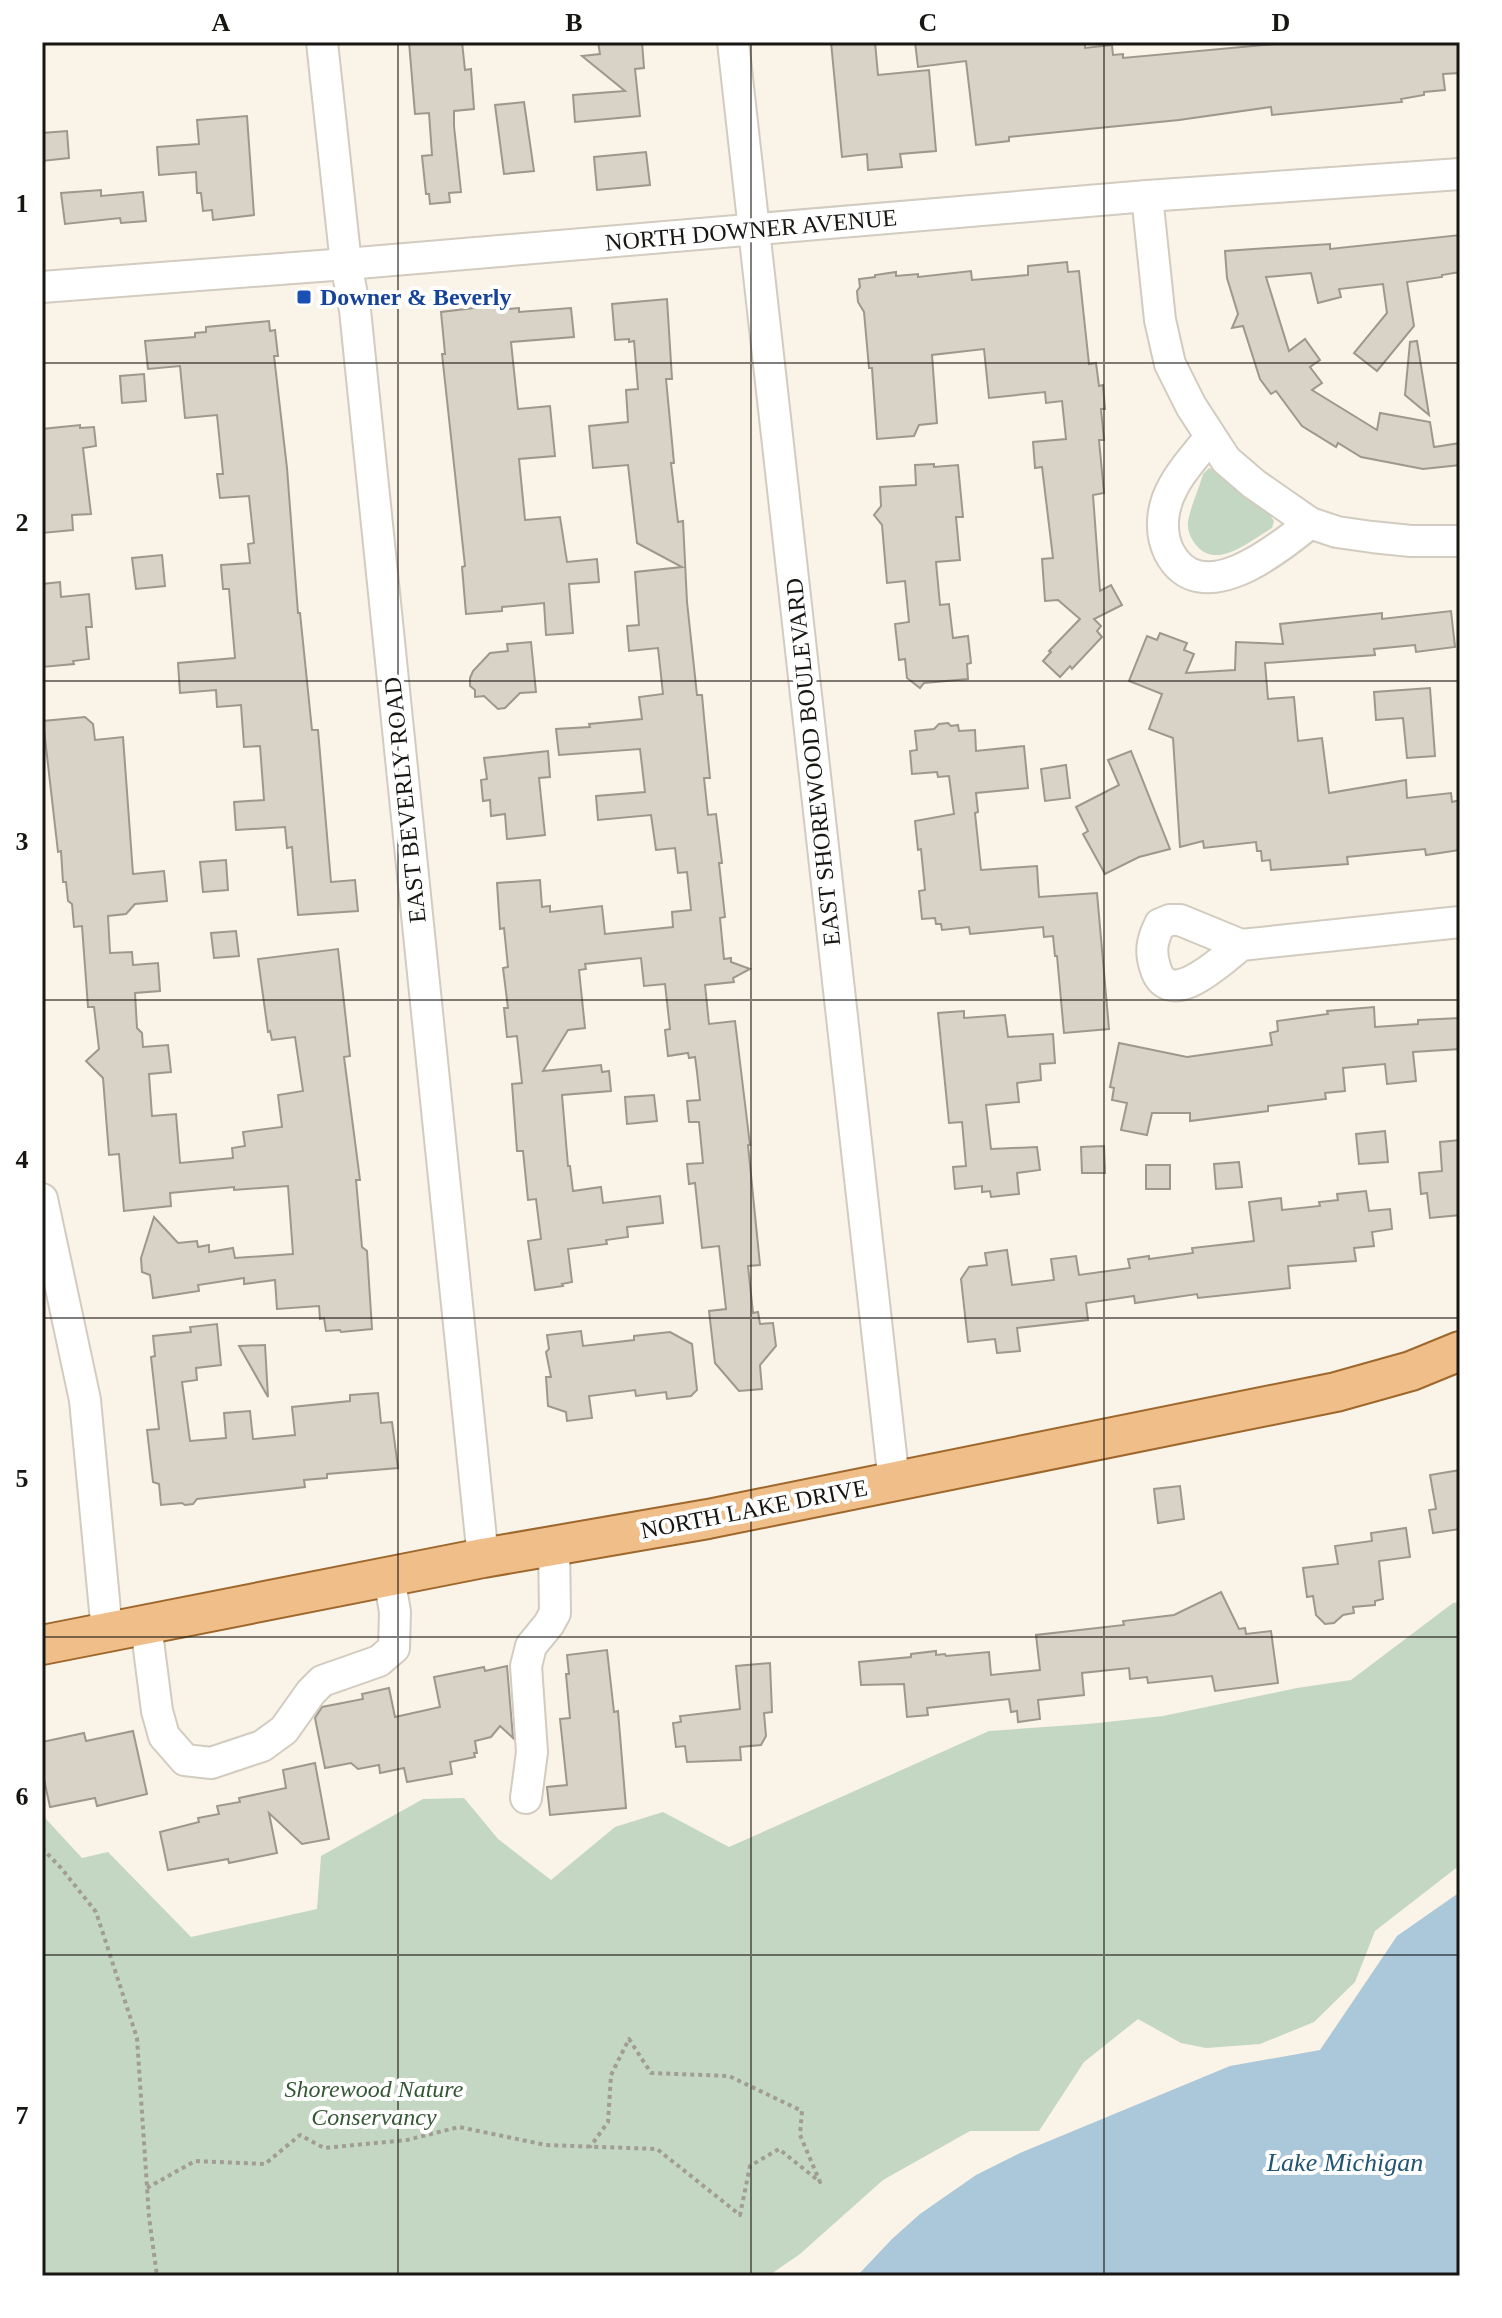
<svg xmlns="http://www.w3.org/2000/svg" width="1502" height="2318" font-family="Georgia,serif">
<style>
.green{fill:#c3d7c2}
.water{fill:#abc8db}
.building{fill:#d9d2c6;stroke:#9e978c;stroke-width:2}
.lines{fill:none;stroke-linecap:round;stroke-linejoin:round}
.minor-casing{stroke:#d2cbbf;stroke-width:34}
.major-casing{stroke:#9e672c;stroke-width:42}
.path{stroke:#a29d94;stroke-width:4;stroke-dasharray:4 4;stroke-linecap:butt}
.minor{stroke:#fff;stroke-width:30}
.major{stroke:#f0be89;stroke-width:38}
.grid{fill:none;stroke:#181612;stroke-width:2;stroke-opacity:0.55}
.transit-dot{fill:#1a4fb4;stroke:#fff;stroke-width:3}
.labels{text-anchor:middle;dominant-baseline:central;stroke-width:8;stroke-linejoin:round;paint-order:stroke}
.street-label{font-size:24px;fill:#181612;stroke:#fff}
.transit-label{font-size:24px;font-weight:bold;fill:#164399;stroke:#fff;text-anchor:start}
.park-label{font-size:24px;font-style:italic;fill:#345734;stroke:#fff}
.water-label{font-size:26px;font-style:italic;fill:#215571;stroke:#fff}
.neatline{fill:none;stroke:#181612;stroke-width:3}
.grid-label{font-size:26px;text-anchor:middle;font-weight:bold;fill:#181612}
</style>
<rect width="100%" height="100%" fill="#faf3e7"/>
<g class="green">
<path d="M1209,468L1220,472L1270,515L1274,521L1272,528C1251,540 1217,571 1196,545C1191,539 1187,530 1188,522C1190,508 1199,489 1203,474Z"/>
<polygon points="1460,1602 1460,1865 1375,1931 1355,1982 1314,2022 1260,2044 1206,2048 1181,2043 1138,2019 1084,2062 1039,2131 970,2131 883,2180 800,2254 768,2276 42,2276 42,1803 46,1819 82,1858 108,1852 191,1937 317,1909 321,1856 423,1799 464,1798 498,1839 551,1880 615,1827 663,1812 729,1847 989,1731 1088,1724 1163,1716 1297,1688 1351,1680 1453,1603"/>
</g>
<polygon class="water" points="1460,1892 1460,2276 857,2276 892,2239 920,2214 976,2175 1020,2153 1230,2066 1320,2050 1397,1936"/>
<g class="building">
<polygon points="409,42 462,42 465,70 471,69 474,109 454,111 454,126 461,192 449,193 450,202 430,204 429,194 426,194 422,156 432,155 429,113 415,114"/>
<polygon points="598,42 642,42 644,68 635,69 640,116 575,122 573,95 625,91 582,56 600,54"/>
<polygon points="831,42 875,42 878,75 929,70 936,151 900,154 902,167 868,170 867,154 842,157"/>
<polygon points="915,42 1085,42 1085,48 1112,45 1113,55 1123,54 1123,58 1296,42 1460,42 1460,73 1443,74 1445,90 1424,92 1424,95 1401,99 1402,102 1272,115 1271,107 1179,120 1009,137 1009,141 976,145 966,61 918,67"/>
<polygon points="524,102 534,171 504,174 495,105"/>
<polygon points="247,116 254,215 213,220 212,210 203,211 201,193 197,193 196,172 159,175 157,147 199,144 197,120"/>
<polygon points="67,131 69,158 42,161 42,133"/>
<polygon points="646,152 650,185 597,190 594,157"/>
<polygon points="101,190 101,196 143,192 146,221 121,223 120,218 65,224 61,193"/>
<polygon points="1460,235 1460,272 1442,275 1442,277 1407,282 1414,326 1377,371 1354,353 1387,313 1383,284 1339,289 1341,297 1318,303 1311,273 1266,277 1289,351 1305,339 1320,360 1310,367 1322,383 1312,390 1377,430 1380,413 1430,422 1434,447 1460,443 1460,465 1423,469 1361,457 1338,443 1336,447 1302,426 1276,391 1271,394 1260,379 1243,326 1232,328 1238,314 1227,278 1225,251 1330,244 1330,249"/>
<polygon points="1067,262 1068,272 1079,271 1089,364 1096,363 1099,386 1103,385 1105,409 1101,409 1104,440 1099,440 1104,493 1093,495 1100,591 1111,585 1122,605 1094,619 1101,626 1097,631 1102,637 1072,669 1070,666 1060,677 1043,661 1051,652 1049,651 1080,619 1058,600 1045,601 1042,559 1053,558 1042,467 1035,468 1033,442 1066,439 1062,401 1046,403 1045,392 989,398 984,349 932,355 937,423 919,425 914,436 877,439 872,368 869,368 864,312 858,302 857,291 860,287 859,279 875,277 875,275 896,272 896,276 918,274 918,277 971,271 972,280 1028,275 1028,266"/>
<polygon points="667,299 672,379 666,379 674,463 671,463 678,522 683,521 687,602 697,695 702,695 704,717 710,778 704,778 708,815 716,814 722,863 719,863 725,917 720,918 724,959 731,958 731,962 750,969 733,978 734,982 705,985 709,1024 735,1021 750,1145 748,1145 760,1265 748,1266 753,1313 758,1312 760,1324 773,1323 776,1346 760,1365 762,1389 739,1391 715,1363 709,1311 726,1309 719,1246 702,1248 695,1183 689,1184 687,1164 703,1163 699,1122 689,1122 687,1101 700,1100 697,1072 695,1057 689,1058 688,1053 668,1056 665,1030 670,1029 665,984 644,986 641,958 585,964 586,969 579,970 585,1028 568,1030 543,1071 601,1065 602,1072 609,1071 611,1091 562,1095 568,1166 570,1166 573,1191 601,1187 603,1203 660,1196 663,1223 627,1227 628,1237 606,1240 607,1244 568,1249 572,1282 562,1284 563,1286 535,1290 528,1241 541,1239 536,1199 528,1200 523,1151 517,1151 512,1084 522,1083 517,1036 507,1037 504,1008 508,1008 503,968 508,967 504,928 500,929 497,883 540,880 542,907 550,906 550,912 602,906 605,934 673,927 672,912 691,910 687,872 678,873 675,848 656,850 651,815 598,820 596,796 645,792 640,749 559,755 556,729 590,727 589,724 642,719 639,697 663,694 658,648 629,651 627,626 639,625 635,572 682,567 637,543 628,465 593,468 589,426 628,422 626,390 638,389 634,341 629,342 629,339 615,340 612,304"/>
<polygon points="499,305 499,310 519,308 519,312 571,308 574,337 511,342 518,409 550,406 555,456 519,459 525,520 560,517 567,562 597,559 599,582 569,584 573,633 546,635 544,603 502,607 502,611 466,614 462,567 465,566 442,354 445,354 441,312"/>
<polygon points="269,321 270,331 275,330 278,356 274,356 287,468 298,613 300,613 312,730 318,730 331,882 355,880 358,911 298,915 292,847 287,848 285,827 236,830 234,802 264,800 260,746 244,747 241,705 217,707 216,690 180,693 178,663 235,658 229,589 223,589 221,565 250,563 248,544 254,543 249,496 220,498 217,474 223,474 217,415 185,418 180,366 148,369 145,341 195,337 195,333 206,332 206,327"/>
<polygon points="1417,341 1429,415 1405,395 1410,342"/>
<polygon points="144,374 146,401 122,403 120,376"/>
<polygon points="80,425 80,428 94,427 96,446 83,448 91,514 72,515 73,530 42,533 42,429"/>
<polygon points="934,464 934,467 958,465 963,517 956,517 960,560 936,562 940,605 949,604 953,638 968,636 971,663 967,664 968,679 924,683 920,688 907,678 905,659 899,660 895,624 909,622 905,581 887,583 882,525 874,515 881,506 880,487 916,485 915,465"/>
<polygon points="162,555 165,586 136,589 132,558"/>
<polygon points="60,582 61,597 89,594 92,627 86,627 89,659 73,661 74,664 42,667 42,584"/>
<polygon points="1451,611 1455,647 1416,652 1415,645 1374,649 1375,655 1265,663 1268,699 1294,697 1298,741 1322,738 1329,793 1406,780 1407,798 1451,793 1452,802 1460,800 1460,850 1426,855 1425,849 1347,857 1348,864 1271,870 1270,860 1262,861 1261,851 1257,851 1256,842 1204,848 1203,841 1180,847 1173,738 1149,729 1162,694 1129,681 1147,636 1157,640 1160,633 1187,643 1184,650 1194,654 1186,673 1235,670 1236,642 1283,644 1280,624 1382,613 1382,619"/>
<polygon points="531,642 536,692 520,693 505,708 498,709 484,696 475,697 475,690 470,686 470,678 473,671 490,653 508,651 507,644"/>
<polygon points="1430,688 1435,756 1407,758 1403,718 1376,720 1374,692"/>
<polygon points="85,717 93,724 95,740 123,737 133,874 164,871 167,901 135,904 126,914 108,916 110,953 132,952 133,965 158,963 160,991 135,993 137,1028 142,1033 143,1047 168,1045 171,1072 149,1074 152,1116 176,1114 180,1163 233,1158 232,1148 245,1146 243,1132 282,1127 278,1095 303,1091 295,1037 272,1040 270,1031 268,1032 258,959 338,949 350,1056 344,1057 360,1180 356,1180 362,1247 367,1251 372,1329 341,1332 340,1330 326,1331 324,1318 320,1319 319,1306 277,1309 275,1280 244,1284 244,1278 198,1285 199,1291 153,1298 150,1275 142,1272 141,1258 154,1217 178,1243 197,1241 198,1247 209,1245 209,1252 233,1248 235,1258 293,1254 288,1186 234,1190 234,1187 170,1193 171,1206 124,1211 119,1154 109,1155 103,1078 86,1061 99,1049 94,1007 88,1007 82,926 74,927 72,904 68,901 66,882 63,882 61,851 58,852 43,721"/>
<polygon points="948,723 951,726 958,725 959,731 975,730 976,751 1024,746 1028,788 976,793 978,812 975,813 981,870 1037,866 1039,897 1097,893 1109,1029 1064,1033 1057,956 1055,956 1053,936 1044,937 1043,927 970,934 969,927 942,930 941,924 936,924 935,918 922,919 919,891 925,890 921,849 918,850 915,821 954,814 949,776 938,777 937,772 912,774 910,751 917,750 915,731 934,729 939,724"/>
<polygon points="548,751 550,777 539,778 545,835 507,839 505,814 491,816 490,800 483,801 481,780 487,779 484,758"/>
<polygon points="1131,751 1170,849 1139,857 1105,874 1083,834 1088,831 1076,807 1119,785 1108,760"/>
<polygon points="1066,765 1070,798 1045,801 1041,769"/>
<polygon points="226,860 228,890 203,892 200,862"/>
<polygon points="236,931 239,956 214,958 211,933"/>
<polygon points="1374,1007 1375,1027 1418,1024 1418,1020 1460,1018 1460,1049 1413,1052 1416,1081 1387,1084 1385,1064 1343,1068 1345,1091 1325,1093 1326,1099 1268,1106 1268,1111 1190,1121 1190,1113 1152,1113 1147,1135 1121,1130 1127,1103 1112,1100 1114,1088 1110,1087 1119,1043 1187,1057 1272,1045 1270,1033 1278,1031 1277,1021 1328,1014 1327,1011"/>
<polygon points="964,1011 964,1018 1005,1015 1008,1037 1053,1034 1055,1063 1040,1064 1041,1080 1017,1083 1019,1102 986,1105 991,1149 1037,1147 1040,1170 1017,1173 1019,1194 991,1197 990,1191 982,1192 982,1186 955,1189 953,1167 966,1166 962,1122 949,1123 938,1013"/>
<polygon points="654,1095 657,1121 627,1124 625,1097"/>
<polygon points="1385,1131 1388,1162 1359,1164 1356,1134"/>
<polygon points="1460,1140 1460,1215 1430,1218 1427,1193 1421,1194 1419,1173 1442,1171 1440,1142"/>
<polygon points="1104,1146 1105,1173 1082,1173 1081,1147"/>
<polygon points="1239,1162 1242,1187 1216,1189 1214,1164"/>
<rect x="1146" y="1165" width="24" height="24"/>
<polygon points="1366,1191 1369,1211 1390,1209 1392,1229 1372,1232 1374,1246 1354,1248 1356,1261 1288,1266 1290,1288 1198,1298 1197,1294 1135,1303 1134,1296 1086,1303 1088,1320 1017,1328 1020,1351 997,1353 995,1339 968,1342 961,1279 969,1267 987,1265 985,1253 1007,1250 1012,1285 1054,1280 1051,1259 1076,1256 1079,1275 1130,1268 1128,1259 1149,1256 1149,1259 1193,1253 1192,1248 1254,1241 1249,1202 1281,1198 1282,1210 1320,1206 1319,1202 1338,1200 1337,1194"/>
<polygon points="217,1324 221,1365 196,1368 197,1380 182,1382 190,1441 226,1438 224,1413 250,1411 253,1439 295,1435 292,1407 350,1401 350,1395 378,1393 381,1423 392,1422 398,1468 327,1474 327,1478 304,1480 305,1487 197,1499 193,1504 185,1505 182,1503 161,1505 159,1484 153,1482 147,1430 159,1429 151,1357 155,1356 153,1336 191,1332 190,1327"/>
<polygon points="581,1331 583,1346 634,1340 634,1336 670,1332 692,1344 697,1390 691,1396 667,1399 666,1392 636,1396 635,1390 589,1396 592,1418 567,1421 566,1412 548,1406 546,1377 551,1377 546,1352 549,1349 547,1335"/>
<polygon points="265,1345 268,1397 239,1346"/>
<polygon points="1460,1470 1460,1529 1433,1533 1429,1510 1436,1509 1430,1475"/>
<polygon points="1180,1486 1184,1519 1158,1523 1154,1489"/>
<polygon points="1406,1528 1410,1557 1379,1561 1383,1599 1375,1601 1375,1605 1353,1607 1354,1613 1343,1615 1334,1623 1325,1624 1316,1615 1313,1596 1307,1597 1303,1568 1338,1564 1335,1546 1372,1541 1371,1533"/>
<polygon points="1221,1592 1239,1629 1245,1628 1246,1634 1271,1631 1278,1683 1215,1691 1212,1676 1148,1683 1147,1677 1130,1679 1129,1668 1082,1673 1084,1695 1038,1700 1040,1719 1018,1722 1017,1711 1011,1712 1009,1699 927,1708 928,1715 907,1717 904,1684 861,1685 859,1662 911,1657 911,1654 936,1651 936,1655 945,1654 946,1656 989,1652 991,1675 1040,1670 1036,1635 1124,1625 1123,1621 1174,1615"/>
<polygon points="607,1650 614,1712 618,1711 626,1808 550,1815 547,1787 567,1785 560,1719 570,1718 566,1674 569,1674 567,1655"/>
<polygon points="770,1663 772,1712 764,1713 766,1736 761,1745 740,1747 741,1760 687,1762 685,1746 676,1747 673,1723 681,1722 680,1716 740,1709 736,1666"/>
<polygon points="507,1666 513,1738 500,1726 491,1737 475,1741 477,1753 474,1753 475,1757 450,1762 452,1774 407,1782 404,1768 380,1773 379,1765 358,1769 351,1763 325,1768 315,1718 322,1707 363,1699 362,1694 389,1688 395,1717 440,1707 434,1677 484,1667 485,1671"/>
<polygon points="133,1731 147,1794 97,1806 95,1798 50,1807 42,1770 42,1742 84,1733 86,1741"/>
<polygon points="315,1763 329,1839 302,1844 269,1813 277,1853 229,1863 228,1859 168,1870 160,1832 199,1822 198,1818 219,1814 217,1806 240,1802 239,1798 286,1788 283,1770"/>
</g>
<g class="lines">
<defs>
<g id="minor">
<polyline points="322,42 346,264 355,310 483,1558"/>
<polyline points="733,42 894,1482"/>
<polyline points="1147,196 1160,320 1170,364 1191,406 1226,460 1254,484 1310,523 1337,532 1372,537 1411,541 1460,541"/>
<polyline points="42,287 346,264 1147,196 1460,174"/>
<path d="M1210,437C1198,453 1182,469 1173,487C1162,507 1159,531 1169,552C1200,612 1277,550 1310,523"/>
<path d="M1241,945C1222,960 1168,1013 1155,967C1150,951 1152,940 1160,924L1170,920H1180L1241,945L1460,922"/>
<polyline points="42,1199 85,1400 107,1632"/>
<polyline points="146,1625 157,1711 164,1736 185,1760 211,1763 262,1746 284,1730 311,1692 322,1681 379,1661 394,1648 395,1612 389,1577"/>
<polyline points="526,1798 532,1752 526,1666 531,1646 549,1624 555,1613 554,1545"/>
</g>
<polyline id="major" points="42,1645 483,1558 708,1519 1336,1392 1411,1371 1460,1351"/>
</defs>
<use href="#minor" class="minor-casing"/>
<use href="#major" class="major-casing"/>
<g class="path">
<polyline points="42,1848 61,1868 96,1912 137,2038 149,2217 157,2276"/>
<polyline points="147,2188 195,2161 265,2164 300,2135 324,2148 407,2140 459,2127 546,2145 657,2149 740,2215 750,2166 779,2149 820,2182 800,2135 802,2111 729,2076 651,2073 629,2039 611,2075 608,2122 590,2147"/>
</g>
<use href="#minor" class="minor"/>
<use href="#major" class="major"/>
</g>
<path class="grid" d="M398,42V2276M751,42V2276M1104,42V2276M42,363H1460M42,681H1460M42,1000H1460M42,1318H1460M42,1637H1460M42,1955H1460"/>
<rect class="transit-dot" x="296" y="289" width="16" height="16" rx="4"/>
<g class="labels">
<g class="street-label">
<text transform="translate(751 230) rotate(-5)">NORTH DOWNER AVENUE</text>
<text transform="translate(813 762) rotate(-96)">EAST SHOREWOOD BOULEVARD</text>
<text transform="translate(405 800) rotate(-96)">EAST BEVERLY ROAD</text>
<text transform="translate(754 1509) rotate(-11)">NORTH LAKE DRIVE</text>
</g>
<g class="transit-label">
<text x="320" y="297">Downer &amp; Beverly</text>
</g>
<g class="park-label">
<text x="374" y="2089">Shorewood Nature<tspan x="374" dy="28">Conservancy</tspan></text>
</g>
<g class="water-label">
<text x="1345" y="2162">Lake Michigan</text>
</g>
</g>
<rect width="1502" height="2318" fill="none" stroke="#ffffff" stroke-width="88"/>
<rect x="44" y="44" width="1414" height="2230" class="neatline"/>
<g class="grid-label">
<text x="221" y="31">A</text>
<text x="574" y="31">B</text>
<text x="928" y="31">C</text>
<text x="1281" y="31">D</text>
<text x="22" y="212">1</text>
<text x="22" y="531">2</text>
<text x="22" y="850">3</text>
<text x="22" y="1168">4</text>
<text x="22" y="1487">5</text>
<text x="22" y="1805">6</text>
<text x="22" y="2124">7</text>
</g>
</svg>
